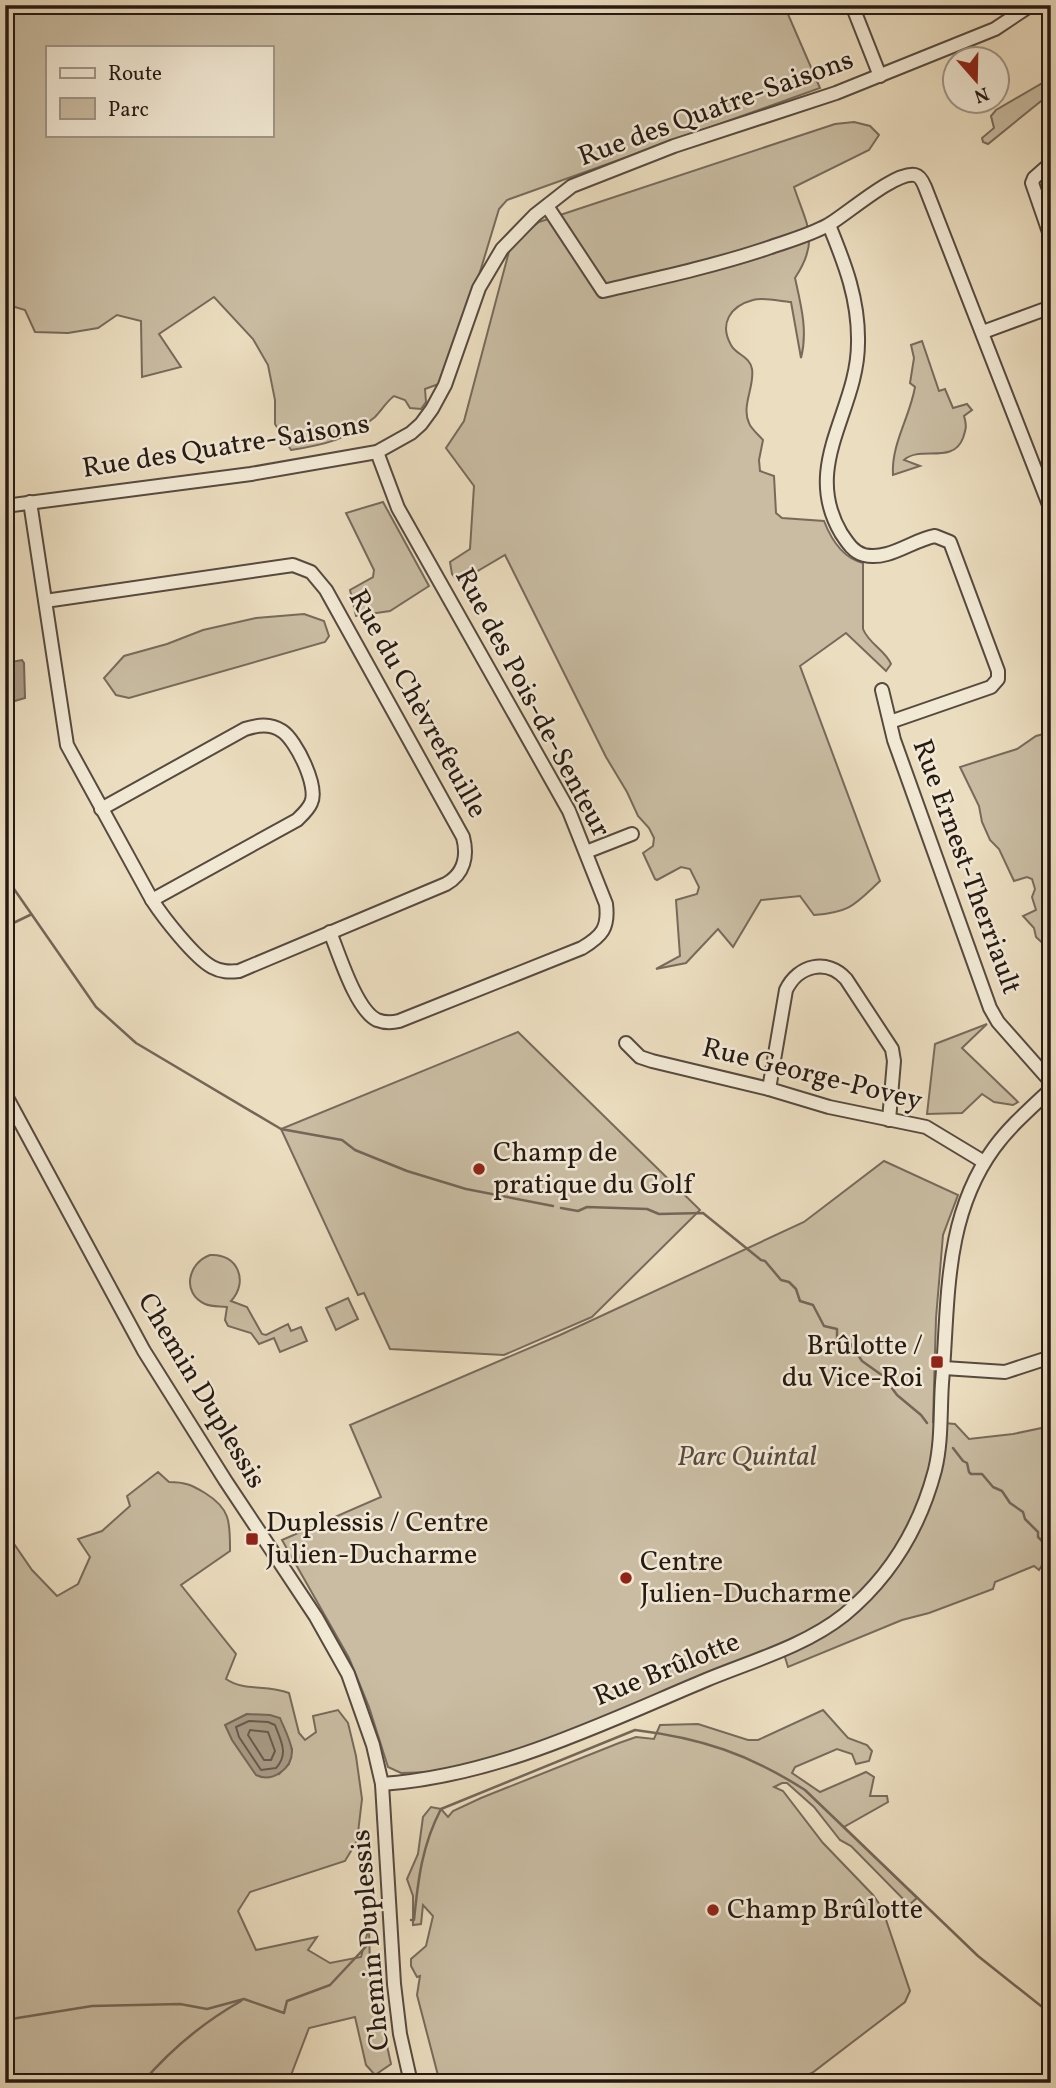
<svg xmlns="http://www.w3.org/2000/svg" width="1056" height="2088" font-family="Vollkorn,serif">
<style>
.green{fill:#c9bca2;stroke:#776a5b;stroke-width:2;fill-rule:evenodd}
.water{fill:#a89a85;stroke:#746658;stroke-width:2}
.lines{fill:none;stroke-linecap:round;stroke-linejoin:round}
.shore{stroke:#665a4c;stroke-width:2}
.stream{stroke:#746658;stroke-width:2.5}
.minor-casing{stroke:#564a3f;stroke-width:16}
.minor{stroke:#f2e9d5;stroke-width:12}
.poi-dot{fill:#8f2418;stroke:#f2e9d5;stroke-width:2.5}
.labels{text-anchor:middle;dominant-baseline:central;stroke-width:5;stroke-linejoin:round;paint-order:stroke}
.street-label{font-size:28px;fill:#251914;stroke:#f2e9d5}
.poi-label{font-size:28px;fill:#251914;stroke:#f2e9d5;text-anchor:start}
.park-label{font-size:28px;font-style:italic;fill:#564a3f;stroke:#f2e9d5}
</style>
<rect width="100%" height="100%" fill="#ebddbf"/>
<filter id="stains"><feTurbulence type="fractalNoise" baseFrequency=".00286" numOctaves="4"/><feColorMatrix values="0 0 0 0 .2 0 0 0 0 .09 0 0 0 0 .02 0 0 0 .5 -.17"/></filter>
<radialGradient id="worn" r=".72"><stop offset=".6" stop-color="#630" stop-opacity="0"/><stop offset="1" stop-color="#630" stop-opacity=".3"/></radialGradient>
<g class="green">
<path d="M5,5H784L820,88L507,200L499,209L447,381L425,389L426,402L421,409L410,408L405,400L394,396C386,402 382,410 375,417C349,439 324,445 291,450L275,424V400L268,365L253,339L214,297L159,334L181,367L142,377L141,321L117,315L98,328L68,333L35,332L25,310L5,304ZM47,47H271V135H47Z"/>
<polygon points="1051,78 1051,93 988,144 983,142 982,138 994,128 991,116 996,110"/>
<path d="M854,122L870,126L879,135L869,150L794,187C807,226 820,240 795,278C801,305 808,331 801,358L791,302C779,301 763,297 753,300C730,306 719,324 731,345C736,355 750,356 752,369C755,386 741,406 749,423C751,429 759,435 763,440L759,460L760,471L774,476L776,513L782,518L824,521C831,539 842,558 863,563V629C869,644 885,650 891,664L886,671L846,633L800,666L880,881C854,905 851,912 814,915L800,896L761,900L733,947L718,929L686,963L656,969L680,956L676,900L697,894L699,887L690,869L681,867L657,880L655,879L643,853L653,846L654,838L649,828L638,816L627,792L606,757L505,555L459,582L452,574L450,562L470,549L474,486L446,448L464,421L511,244L539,222L835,124Z"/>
<path d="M922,341L939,391L945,389L953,408L967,404L972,410L964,416C967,426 966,429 963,438C953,465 920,445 904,460L920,466L893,475C891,444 910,417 915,387L910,383L914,358L911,345Z"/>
<polygon points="383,502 429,586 390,611 356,616 350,590 373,577 374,570 346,513"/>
<polygon points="304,614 324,621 329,636 325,642 129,698 116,695 104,678 124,656 167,644 203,630 256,618"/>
<polygon points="1051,732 1051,951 1036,937 1034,928 1023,916 1036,910 1032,897 1035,889 1032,879 1027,877 1014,881 999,849 990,840 982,822 979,806 960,767 1017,749 1036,736"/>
<polygon points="987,1024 962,1048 1018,1102 1013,1105 994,1102 982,1094 962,1113 927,1114 935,1044"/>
<polygon points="518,1032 700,1210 592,1317 504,1355 390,1349 364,1293 358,1295 281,1129"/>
<polygon points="884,1161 958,1195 943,1235 936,1318 933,1422 955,1424 969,1439 1013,1434 1051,1426 1051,1559 1044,1562 1039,1570 1034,1566 995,1582 993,1589 929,1613 902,1620 788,1667 781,1644 548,1742 490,1761 432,1772 401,1773 388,1767 369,1707 349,1658 282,1540 381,1497 350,1425 560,1335 804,1222"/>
<path d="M210,1255C238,1253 249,1282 231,1301L247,1307L262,1334L266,1335L288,1324L291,1331L301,1327L307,1341L280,1352L274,1338L259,1344L251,1333L228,1326L225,1320L227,1307C220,1306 212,1307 205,1304C181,1293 188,1263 210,1255Z"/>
<polygon points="348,1298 358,1319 336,1330 326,1308"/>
<path d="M158,1472L169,1482C185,1482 192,1485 205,1493C231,1509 230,1523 230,1551L181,1585L236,1654L226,1679C245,1692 266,1684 289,1693L299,1733L305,1740L316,1732L313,1716L338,1710L348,1723L356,1756L362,1799L357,1841L345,1861L250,1892L238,1911L256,1950L317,1937L308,1950L330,1963L361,1957L369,1927L370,1967L391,2064L375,2075L366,2065L355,2017L309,2028L288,2083H5V1611L8,1609L5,1594V1540L12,1541L32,1570L57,1596L78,1584L90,1557L78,1539L102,1531L130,1506L127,1496ZM247,1714L292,1749L289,1764L279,1774L226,1725Z"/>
<polygon points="823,1710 848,1738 867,1745 872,1751 869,1761 856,1764 852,1754 837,1749 795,1767 792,1773 820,1792 866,1772 874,1777 870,1796 887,1796 888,1802 844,1827 917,1898 909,1905 851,1846 840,1840 814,1807 787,1783 782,1783 774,1787 783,1791 823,1843 873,1895 882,1908 910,1991 905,2002 812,2073 783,2083 440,2083 417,1995 420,1976 417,1977 411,1966 411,1959 426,1946 433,1916 423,1905 421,1924 413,1925 413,1896 407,1879 418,1854 423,1817 431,1807 441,1809 448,1817 453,1811 481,1798 619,1743 636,1737 654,1739 660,1725 698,1724 748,1740 758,1740"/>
</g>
<g class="water">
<polygon points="22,660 24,663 25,698 5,704 5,663"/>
<path d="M247,1714L270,1715L280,1718C284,1728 291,1741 292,1751C292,1769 272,1783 256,1775L232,1740L225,1725Z"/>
</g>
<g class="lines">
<g class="shore">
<path d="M249,1721L268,1722L275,1725C281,1741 289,1754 276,1768L261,1770L239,1737L236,1727Z"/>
<polygon points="250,1730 268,1732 275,1751 271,1760 264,1760 248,1735"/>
</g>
<g class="stream">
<polyline points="5,876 96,1007 136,1043 281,1129 342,1140 355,1150 407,1171 466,1189 553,1206"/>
<polyline points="5,927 30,915"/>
<polyline points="561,1208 578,1211 587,1207 647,1209 659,1214 703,1213 761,1260 765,1261 781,1280 789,1282 796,1289 800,1301 813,1305 824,1326 837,1329 837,1341 850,1343 862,1361 883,1376 897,1395 921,1415 927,1423"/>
<polyline points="953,1448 963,1461 967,1463 969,1472 971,1474 982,1474 993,1487 1002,1491 1010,1503 1023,1512 1025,1519 1038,1532 1038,1537 1051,1550"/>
<path d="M411,1920H414C418,1880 422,1845 441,1809L635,1730C701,1738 749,1754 805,1790L978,1956L1051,2014"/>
<polyline points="5,2020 92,2006 180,2004 207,2009 244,1999 284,2013 287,2001 330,1985 373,1939"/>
<path d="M142,2083C171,2049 202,2023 241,2001"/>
</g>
<defs>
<g id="minor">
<polyline points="852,5 880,76"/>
<polyline points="1051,163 1034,178 1032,183 1051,238"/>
<path d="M547,206L603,291C659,278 714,266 768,248C788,241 810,235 828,225C846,215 895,171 915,175C920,176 923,182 925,187L1051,510"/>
<path d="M829,225C845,264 859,300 858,343C858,411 801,465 841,533C847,542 853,552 864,555C889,561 912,540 935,536L950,542L998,671V679L991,687L890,722"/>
<polyline points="983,332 1051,307"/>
<path d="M30,502L67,745L152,900C163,917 194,957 212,967C221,972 229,972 239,971L446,884C464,874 468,856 463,837L326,590L311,572L293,565L45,601"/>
<polyline points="5,506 251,474 377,452 411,433 421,424 432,409 445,385 479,288 502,249 535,215 572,186 674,146 836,93 995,29 1031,5"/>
<polyline points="882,690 894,740 990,1008 998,1022 1051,1082"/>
<path d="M101,809L245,729C258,725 270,723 282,731C296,740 319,787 311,803C308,810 302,815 297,820L152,900"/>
<polyline points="586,852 632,834"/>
<path d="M330,932C339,954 356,1010 377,1020C385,1023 391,1023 399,1021L582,948C602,936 609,928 606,904L569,811L398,508L377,452"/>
<polyline points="626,1043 640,1057 652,1061 769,1089 829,1107 926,1127 984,1162"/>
<path d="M769,1089L786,990C798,965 827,958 846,979L892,1049L894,1061L889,1120"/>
<polyline points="5,1094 144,1351 225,1480 316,1617 348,1674 373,1745 382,1784 394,1984 400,2034 411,2083"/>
<polyline points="944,1368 1005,1372 1051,1357"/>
<path d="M382,1784C497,1776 601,1724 706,1680C752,1661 805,1646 844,1615C890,1577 920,1527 935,1470C942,1441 940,1412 942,1383C949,1301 943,1218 994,1148C1010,1126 1031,1108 1051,1089"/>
</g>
</defs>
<use href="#minor" class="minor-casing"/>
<use href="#minor" class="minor"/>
</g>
<g class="poi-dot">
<circle cx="479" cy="1169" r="7"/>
<rect x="930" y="1355" width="14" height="14" rx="3.5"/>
<rect x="245" y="1532" width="14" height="14" rx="3.5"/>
<circle cx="626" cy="1578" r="7"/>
<circle cx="713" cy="1910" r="7"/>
</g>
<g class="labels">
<g class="street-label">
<text transform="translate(716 109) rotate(-20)">Rue des Quatre-Saisons</text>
<text transform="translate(226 447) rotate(-9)">Rue des Quatre-Saisons</text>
<text transform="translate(532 703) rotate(62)">Rue des Pois-de-Senteur</text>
<text transform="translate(417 704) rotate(61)">Rue du Chèvrefeuille</text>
<text transform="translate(966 867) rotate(70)">Rue Ernest-Therriault</text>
<text transform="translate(812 1075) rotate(14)">Rue George-Povey</text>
<text transform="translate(201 1391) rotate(59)">Chemin Duplessis</text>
<text transform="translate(667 1670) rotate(-22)">Rue Brûlotte</text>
<text transform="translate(371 1940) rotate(-95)">Chemin Duplessis</text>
</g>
<g class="poi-label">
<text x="493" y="1153">Champ de<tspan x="493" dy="32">pratique du Golf</tspan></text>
<text x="923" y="1346" text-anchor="end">Brûlotte /<tspan x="923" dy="32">du Vice-Roi</tspan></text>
<text x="266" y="1523">Duplessis / Centre<tspan x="266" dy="32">Julien-Ducharme</tspan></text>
<text x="640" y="1562">Centre<tspan x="640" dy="32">Julien-Ducharme</tspan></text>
<text x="727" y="1910">Champ Brûlotte</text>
</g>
<g class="park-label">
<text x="747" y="1457">Parc Quintal</text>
</g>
</g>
<rect width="1056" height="2088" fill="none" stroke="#ebddbf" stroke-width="28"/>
<rect x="7" y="7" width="1042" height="2074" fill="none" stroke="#251914" stroke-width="3.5"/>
<rect x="14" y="14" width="1028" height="2060" fill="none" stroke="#251914" stroke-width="2"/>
<rect x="46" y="46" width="228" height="91" fill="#f2e9d5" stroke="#a09688" stroke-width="2"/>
<rect x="60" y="68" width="35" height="10" fill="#f2e9d5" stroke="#a09688" stroke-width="2"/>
<text x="108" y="80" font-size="21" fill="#251914">Route</text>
<rect x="60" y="98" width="35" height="21" fill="#c9bca2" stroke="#a09688" stroke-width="2"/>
<text x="108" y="116" font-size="21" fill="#251914">Parc</text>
<g transform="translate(976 80) rotate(160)"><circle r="33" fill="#f2e9d5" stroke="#a09688" stroke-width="2"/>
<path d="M0-5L12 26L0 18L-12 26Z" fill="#8f2418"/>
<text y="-10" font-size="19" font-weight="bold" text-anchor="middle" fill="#251914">N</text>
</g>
<rect width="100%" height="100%" filter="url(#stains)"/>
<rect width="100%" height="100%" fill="url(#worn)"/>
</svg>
